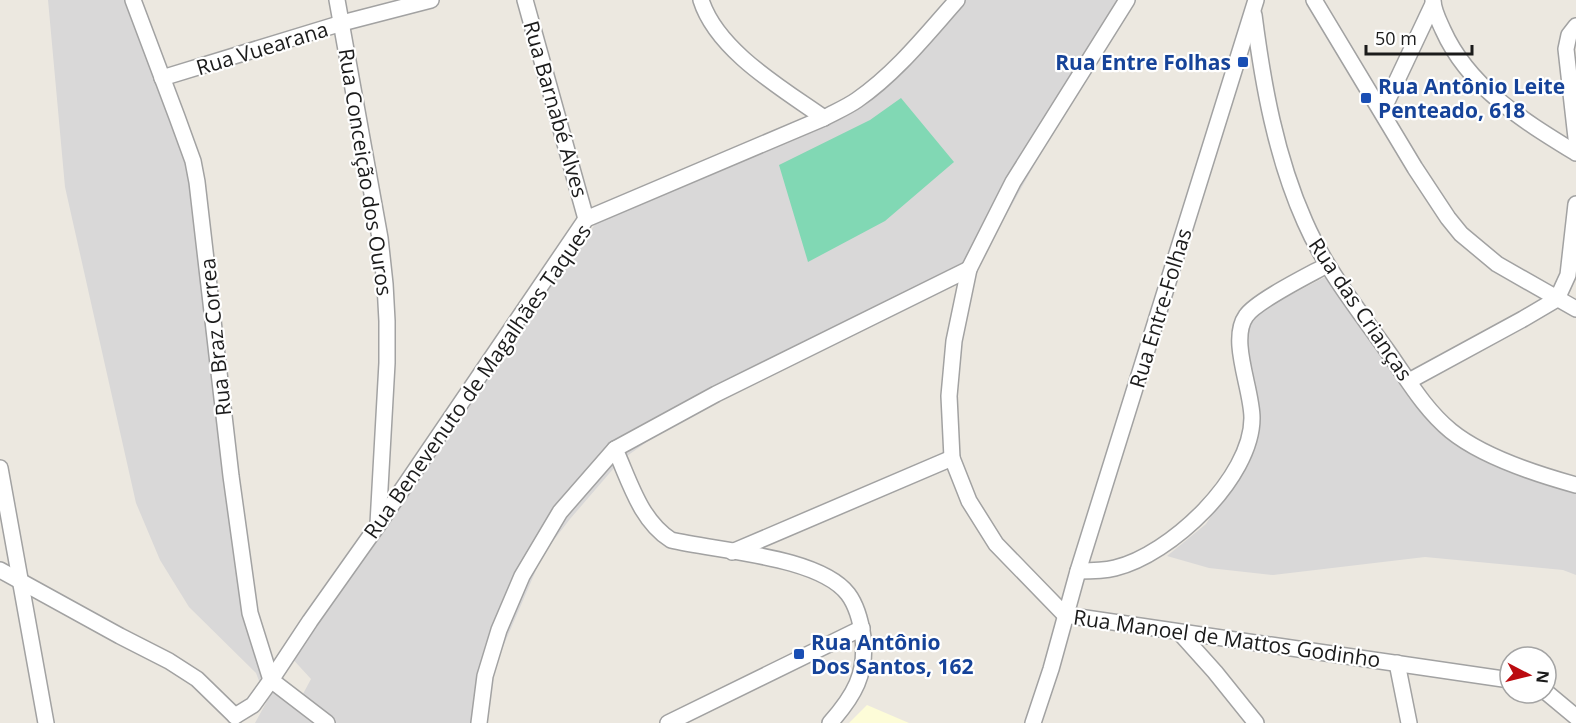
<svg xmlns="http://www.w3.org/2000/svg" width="1576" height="723" font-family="'Open Sans',sans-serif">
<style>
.residential{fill:#d9d8d8}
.education{fill:#fdfcd8}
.pitch{fill:#81d8b4}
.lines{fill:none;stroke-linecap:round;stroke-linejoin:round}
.minor-casing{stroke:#a2a2a2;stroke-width:18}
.minor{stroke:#fff;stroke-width:15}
.transit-dot{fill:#1a4fb4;stroke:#fff;stroke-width:2}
.labels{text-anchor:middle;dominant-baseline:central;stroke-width:4.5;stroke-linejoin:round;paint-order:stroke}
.street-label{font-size:21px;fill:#1b1b1b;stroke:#fff}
.transit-label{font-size:21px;font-weight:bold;fill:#164399;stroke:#fff;text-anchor:start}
</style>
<rect width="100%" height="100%" fill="#ece8e0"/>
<g class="residential">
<polygon points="48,0 136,0 189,166 247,619 296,707 311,679 289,655 596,223 865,105 966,0 1130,0 1120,13 974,272 683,416 620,461 570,519 543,554 490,677 485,723 255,723 267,701 256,673 189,607 160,560 136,503 65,187"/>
<polygon points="1327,276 1448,427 1576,490 1576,575 1563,570 1425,557 1273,575 1209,568 1167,556 1206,524 1257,443 1243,334 1262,310"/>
</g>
<polygon class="education" points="867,705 909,723 849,723"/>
<polygon class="pitch" points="901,98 954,162 885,221 808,262 779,165 870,120"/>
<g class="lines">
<defs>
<g id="minor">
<polyline points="133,0 177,117 193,161 197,182 231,476 250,613 271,680 327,723"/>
<polyline points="337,0 380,238 385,284 387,321 387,363 378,524"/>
<polyline points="525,0 586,219"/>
<path d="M701,0C717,51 783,89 824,118"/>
<polyline points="1127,0 1013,182 969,269 954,341 949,396 952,458 969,501 996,544 1065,615 1510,680"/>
<polyline points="1314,0 1415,168 1448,218 1461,234 1497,264 1576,309"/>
<path d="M1433,0C1433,10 1439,21 1443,30C1469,88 1524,121 1576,153"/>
<path d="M1254,15C1263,85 1276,157 1305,222C1325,268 1357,308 1386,349C1406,377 1424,409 1451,431C1483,457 1536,474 1576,485"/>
<polyline points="1576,26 1569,35 1566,49 1576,138"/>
<polyline points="162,78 342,23 431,0"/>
<polyline points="1382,112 1433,4"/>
<polyline points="1409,381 1523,319 1557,299 1568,275 1576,204"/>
<path d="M615,449C630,482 640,520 671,540C716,551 819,556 848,594C857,606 861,623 863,637C867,674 854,696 830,723"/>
<polyline points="0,468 46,723"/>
<polyline points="732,552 952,458"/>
<polyline points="0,570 120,636 169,661 197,679 235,716"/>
<path d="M1078,571C1090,571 1103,571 1115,568C1170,555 1252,478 1252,418C1252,389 1229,340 1246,316C1256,301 1309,275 1327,265"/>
<polyline points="1180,633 1215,672 1256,723"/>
<polyline points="1397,663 1409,723"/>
<polyline points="1546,692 1576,717"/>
<path d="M235,716L253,705L271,680L310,621L378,525L586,219L824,118C835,112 847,107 857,100C896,73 926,35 957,0"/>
<polyline points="479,723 485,676 499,630 522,576 560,512 615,449 716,394 969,269"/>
<polyline points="668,723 862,628"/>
<polyline points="1033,723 1051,669 1078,571 1256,0"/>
</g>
</defs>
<use href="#minor" class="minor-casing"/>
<use href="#minor" class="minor"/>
</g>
<g class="transit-dot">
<rect x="1237" y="56" width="12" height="12" rx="3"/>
<rect x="1360" y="92" width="12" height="12" rx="3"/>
<rect x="793" y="648" width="12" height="12" rx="3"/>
</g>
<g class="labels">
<g class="street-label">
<text transform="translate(262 48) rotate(-17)">Rua Vuearana</text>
<text transform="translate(556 109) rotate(74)">Rua Barnabé Alves</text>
<text transform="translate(366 172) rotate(81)">Rua Conceição dos Ouros</text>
<text transform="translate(1160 308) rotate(-73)">Rua Entre-Folhas</text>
<text transform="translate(1361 309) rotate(56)">Rua das Crianças</text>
<text transform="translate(215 337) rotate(-96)">Rua Braz Correa</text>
<text transform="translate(477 381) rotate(-55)">Rua Benevenuto de Magalhães Taques</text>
<text transform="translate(1227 638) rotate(8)">Rua Manoel de Mattos Godinho</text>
</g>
<g class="transit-label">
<text x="1231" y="62" text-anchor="end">Rua Entre Folhas</text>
<text x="1378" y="86">Rua Antônio Leite<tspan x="1378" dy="24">Penteado, 618</tspan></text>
<text x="811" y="642">Rua Antônio<tspan x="811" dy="24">Dos Santos, 162</tspan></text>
</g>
</g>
<g transform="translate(1528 675) rotate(97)"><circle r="28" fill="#ffffff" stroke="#a4a4a4" stroke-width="1.5"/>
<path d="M0-4.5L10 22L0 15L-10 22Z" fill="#bb0b10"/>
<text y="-9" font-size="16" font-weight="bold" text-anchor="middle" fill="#1b1b1b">N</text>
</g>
<path d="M1366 45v9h106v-9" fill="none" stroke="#1b1b1b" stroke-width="3"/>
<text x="1375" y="45" font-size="18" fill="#1b1b1b" stroke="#ffffff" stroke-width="4.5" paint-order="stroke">50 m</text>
</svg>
